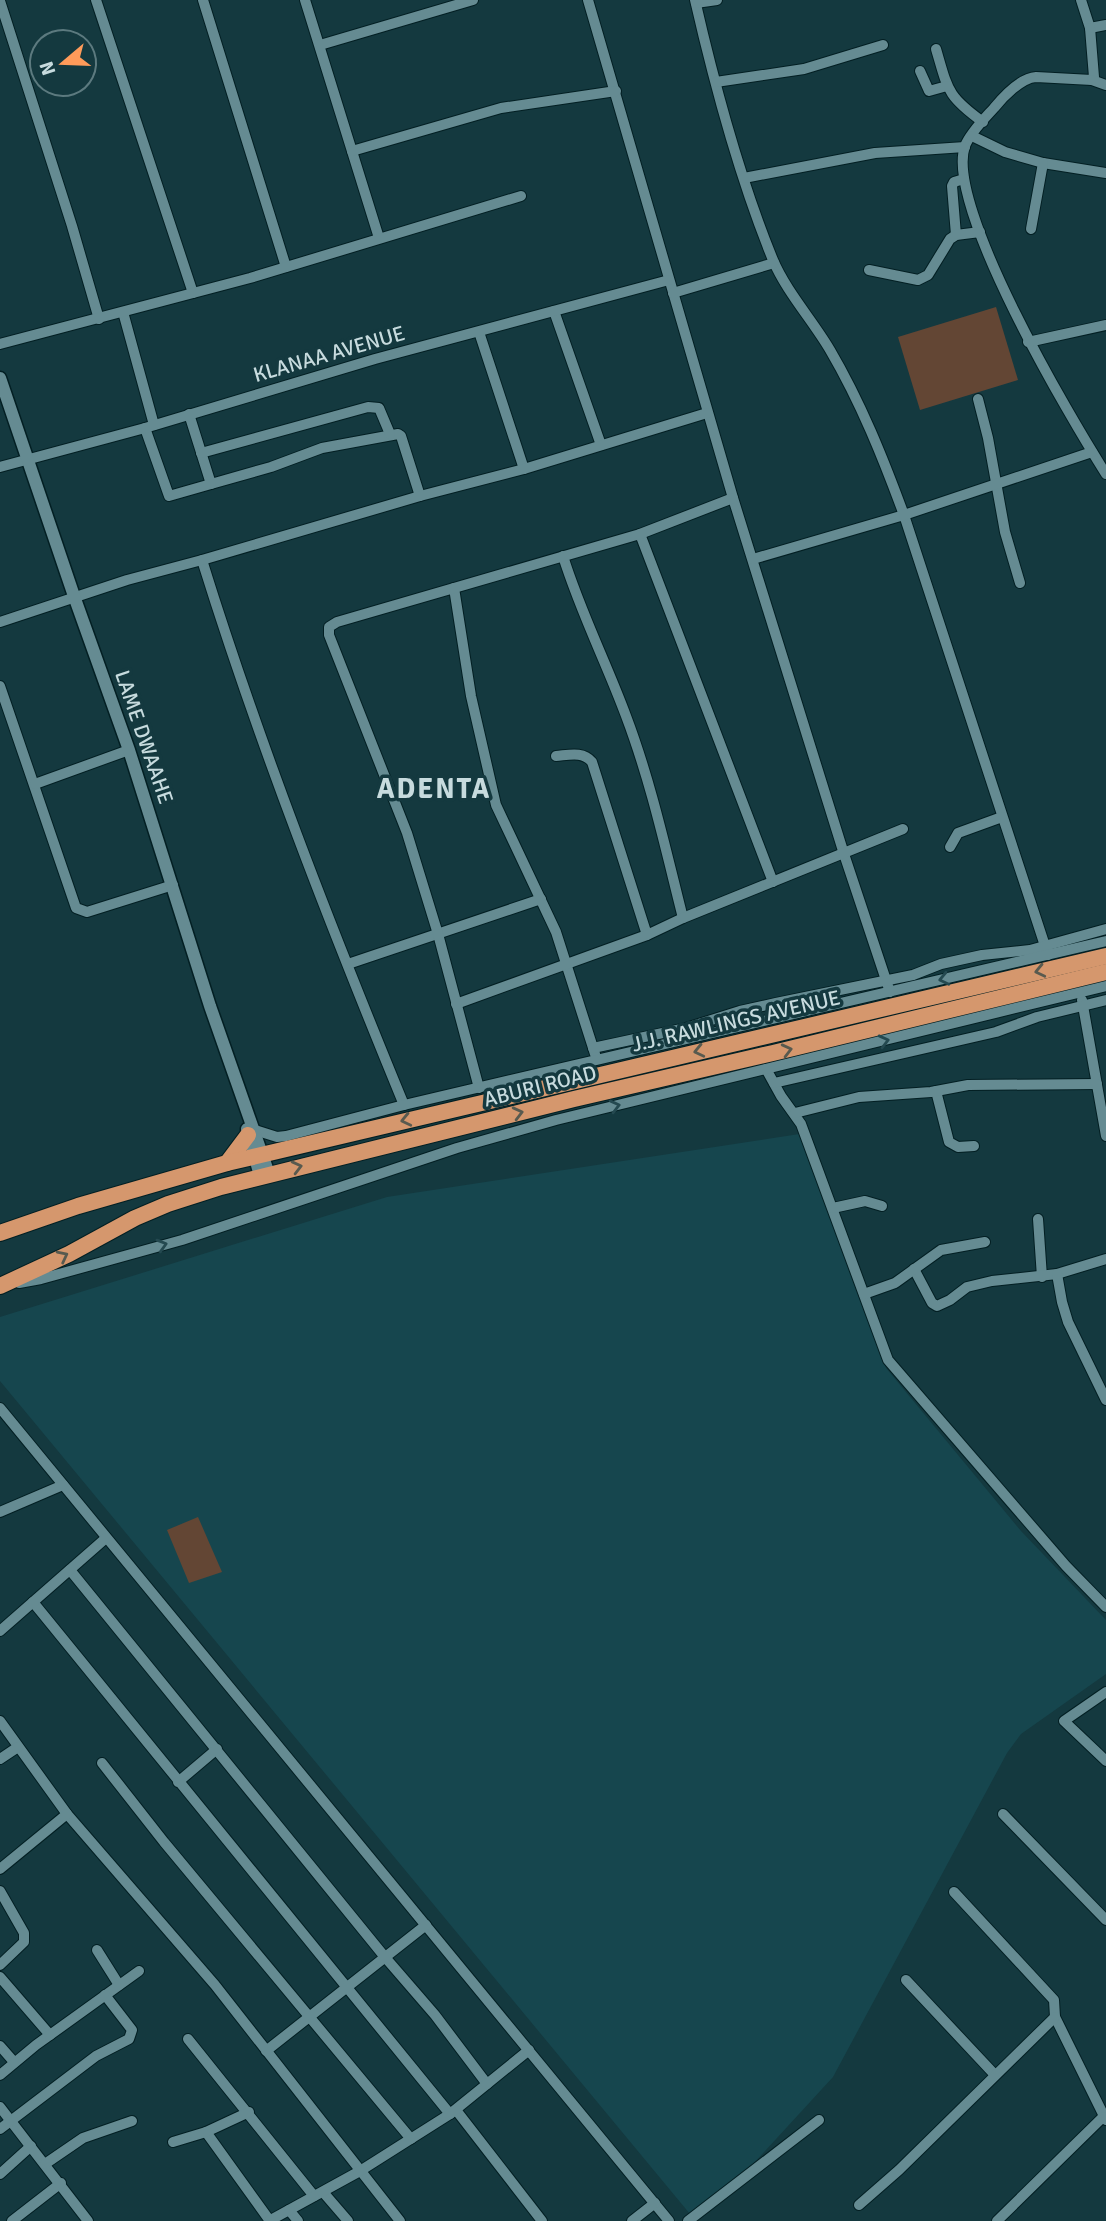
<svg xmlns="http://www.w3.org/2000/svg" width="1106" height="2221" font-family="Signika,sans-serif">
<style>
.built{fill:#16464e}
.green{fill:#634634}
.lines{fill:none;stroke-linecap:round;stroke-linejoin:round}
.minor-casing{stroke:#031f23;stroke-width:12}
.tertiary-casing{stroke:#031f23;stroke-width:15}
.trunk-casing{stroke:#031f23;stroke-width:18}
.minor{stroke:#658b92;stroke-width:10}
.tertiary{stroke:#658b92;stroke-width:12}
.trunk{stroke:#d5976d;stroke-width:16}
.oneway{stroke:#585a4f}
.oneway2{stroke:#244950}
.labels{text-anchor:middle;dominant-baseline:central;stroke-width:7;stroke-linejoin:round;paint-order:stroke}
.street-label{font-size:21px;fill:#c7dbde;stroke:#14393f}
.district-label{font-size:28px;font-weight:bold;letter-spacing:2px;fill:#c7dbde;stroke:#14393f}
</style>
<rect width="100%" height="100%" fill="#14393f"/>
<polygon class="built" points="806,1133 886,1368 1021,1531 1106,1620 1106,1674 1021,1734 1007,1753 833,2077 753,2164 690,2214 0,1381 0,1317 387,1197"/>
<g class="green">
<polygon points="996,307 1018,380 920,410 898,337"/>
<polygon points="198,1517 222,1572 189,1583 167,1530"/>
</g>
<g class="lines">
<defs>
<g id="minor">
<polyline points="96,0 193,293"/>
<polyline points="203,0 286,267"/>
<polyline points="305,0 379,238"/>
<polyline points="588,0 733,498 844,854 890,992"/>
<path d="M695,0C715,87 739,177 773,260C786,291 813,321 830,350C861,403 883,458 904,515L1048,955"/>
<polyline points="1081,0 1090,28 1106,25"/>
<polyline points="0,1 72,226 99,319"/>
<polyline points="696,3 717,0"/>
<path d="M1090,28L1094,77L1092,80L1036,77C1021,78 1003,97 994,108C985,118 970,133 965,146C944,205 1071,419 1106,474"/>
<polyline points="320,45 473,0"/>
<path d="M936,49C948,90 947,96 983,122"/>
<polyline points="920,71 929,91 947,86"/>
<polyline points="1092,80 1106,85"/>
<polyline points="716,82 804,69 883,45"/>
<polyline points="972,136 1005,152 1043,163 1106,173"/>
<polyline points="352,151 501,108 616,91"/>
<polyline points="744,178 875,153 965,147"/>
<polyline points="1031,229 1043,163"/>
<polyline points="956,235 952,186 954,182 964,179"/>
<polyline points="869,270 918,280 928,275 950,239 956,235 980,232"/>
<polyline points="673,293 774,263"/>
<polyline points="554,311 601,445"/>
<polyline points="123,312 154,425"/>
<polyline points="479,332 524,469"/>
<polyline points="1028,342 1106,325"/>
<polyline points="0,344 250,278 521,196"/>
<polyline points="978,399 988,438 1005,532 1020,583"/>
<polyline points="189,414 211,484 271,467 322,448 398,434 401,436 420,496"/>
<polyline points="145,428 169,496 211,484"/>
<polyline points="201,453 368,407 379,408 390,434"/>
<polyline points="0,467 145,428 375,359 669,280"/>
<polyline points="640,534 773,882"/>
<path d="M563,556C580,611 606,662 626,716C651,782 666,851 683,918"/>
<polyline points="753,559 904,515 1092,452"/>
<path d="M202,560C260,746 330,925 404,1105"/>
<polyline points="454,588 471,696 496,805 556,932 595,1054"/>
<polyline points="0,622 127,580 202,560 420,496 524,469 707,413"/>
<polyline points="0,686 76,908 87,912 173,885"/>
<path d="M556,756C569,755 583,751 592,762L647,935"/>
<polyline points="35,784 129,750"/>
<polyline points="950,847 958,833 1002,817"/>
<polyline points="348,964 541,899"/>
<polyline points="1082,1000 1106,1136"/>
<polyline points="456,1004 647,935 683,918 903,829"/>
<polyline points="593,1048 686,1028 740,1011 776,1003 913,975 941,964 982,955 1030,950 1106,929"/>
<polyline points="766,1069 781,1096 801,1124 888,1360 1066,1566 1106,1607"/>
<polyline points="774,1083 996,1032 1037,1017 1106,1000"/>
<polyline points="479,1088 438,934 407,833 329,635 329,627 337,622 640,534 733,498"/>
<polyline points="936,1091 949,1142 958,1147 974,1146"/>
<polyline points="795,1113 859,1097 931,1092 968,1085 1097,1084"/>
<polyline points="255,1130 277,1137 286,1136 404,1105 1106,941"/>
<polyline points="833,1208 865,1201 882,1206"/>
<polyline points="1038,1219 1042,1277"/>
<polyline points="914,1269 932,1303 937,1306 950,1300 967,1287 992,1281 1057,1274 1106,1259"/>
<polyline points="1057,1274 1062,1302 1068,1322 1106,1400"/>
<polyline points="19,1283 41,1279 182,1240 457,1148 556,1120 1106,986"/>
<polyline points="864,1294 895,1283 941,1250 985,1242"/>
<polyline points="0,1408 669,2221"/>
<polyline points="0,1512 63,1485"/>
<polyline points="70,1570 384,1956 435,2015 487,2084"/>
<polyline points="33,1602 450,2114"/>
<polyline points="0,1631 106,1538"/>
<polyline points="1106,1692 1064,1721 1106,1761"/>
<polyline points="0,1721 67,1814 215,1985 400,2221"/>
<polyline points="0,1759 18,1747"/>
<polyline points="102,1763 164,1842 411,2139"/>
<polyline points="178,1782 217,1749"/>
<polyline points="1003,1814 1106,1920"/>
<polyline points="0,1869 67,1814"/>
<polyline points="0,1891 24,1933 24,1942 0,1965"/>
<polyline points="954,1892 1054,2000 1055,2017 1106,2120"/>
<polyline points="97,1950 119,1985"/>
<polyline points="0,1977 50,2035"/>
<polyline points="906,1980 995,2075"/>
<polyline points="188,2039 314,2196"/>
<polyline points="0,2046 14,2062"/>
<polyline points="266,2051 426,1925"/>
<polyline points="0,2075 36,2045 139,1971"/>
<polyline points="0,2107 88,2221"/>
<polyline points="456,2110 542,2221"/>
<polyline points="0,2129 96,2056 129,2039 132,2030 105,1995"/>
<polyline points="206,2132 270,2221"/>
<polyline points="173,2142 206,2132 249,2112"/>
<polyline points="45,2164 83,2138 132,2121"/>
<polyline points="0,2174 31,2146"/>
<polyline points="323,2192 348,2221"/>
<polyline points="859,2205 899,2170 1055,2017"/>
<polyline points="289,2210 298,2221"/>
<polyline points="12,2221 61,2183"/>
<polyline points="269,2221 360,2171 450,2114 529,2050"/>
<polyline points="632,2221 655,2203"/>
<polyline points="688,2221 819,2120"/>
<polyline points="997,2221 1103,2117"/>
</g>
<g id="tertiary">
<polyline points="0,378 74,596 129,750 210,1006 269,1174"/>
<polyline points="247,1129 260,1176"/>
</g>
<g id="trunk">
<polyline points="227,1163 248,1135"/>
<polyline points="0,1233 78,1206 227,1163 1106,956"/>
<polyline points="0,1286 69,1254 135,1218 168,1204 221,1187 574,1099 773,1053 1106,972"/>
</g>
</defs>
<use href="#minor" class="minor-casing"/>
<use href="#tertiary" class="tertiary-casing"/>
<use href="#trunk" class="trunk-casing"/>
<use href="#minor" class="minor"/>
<use href="#tertiary" class="tertiary"/>
<use href="#trunk" class="trunk"/>
</g>
<defs><path id="oneway-chevron" d="M-2-3.5L2.5 0L-2 3.5" fill="none" stroke-width="1.6" stroke-linecap="round" stroke-linejoin="round" transform="scale(1.75)"/></defs>
<g class="oneway">
<use href="#oneway-chevron" transform="translate(1040 971) rotate(167)"/>
<use href="#oneway-chevron" transform="translate(787 1050) rotate(-14)"/>
<use href="#oneway-chevron" transform="translate(699 1051) rotate(167)"/>
<use href="#oneway-chevron" transform="translate(518 1113) rotate(-14)"/>
<use href="#oneway-chevron" transform="translate(406 1120) rotate(167)"/>
<use href="#oneway-chevron" transform="translate(297 1167) rotate(-14)"/>
<use href="#oneway-chevron" transform="translate(63 1256) rotate(-27)"/>
</g>
<g class="oneway2">
<use href="#oneway-chevron" transform="translate(944 979) rotate(167)"/>
<use href="#oneway-chevron" transform="translate(884 1041) rotate(-14)"/>
<use href="#oneway-chevron" transform="translate(615 1106) rotate(-14)"/>
<use href="#oneway-chevron" transform="translate(162 1245) rotate(-16)"/>
</g>
<g class="labels">
<g class="street-label">
<text transform="translate(329 354) rotate(-16)">KLANAA AVENUE</text>
<text transform="translate(144 737) rotate(71)">LAME DWAAHE</text>
<text transform="translate(736 1021) rotate(-13)">J.J. RAWLINGS AVENUE</text>
<text transform="translate(540 1086) rotate(-14)">ABURI ROAD</text>
</g>
<g class="district-label">
<text x="434" y="789">ADENTA</text>
</g>
</g>
<g transform="translate(63 63) rotate(251)"><circle r="33" fill="#14393f" stroke="#5c7a7f" stroke-width="2"/>
<path d="M0-5L12 26L0 18L-12 26Z" fill="#ff9b5a"/>
<text y="-10" font-size="19" font-weight="bold" text-anchor="middle" fill="#c7dbde">N</text>
</g>
</svg>
